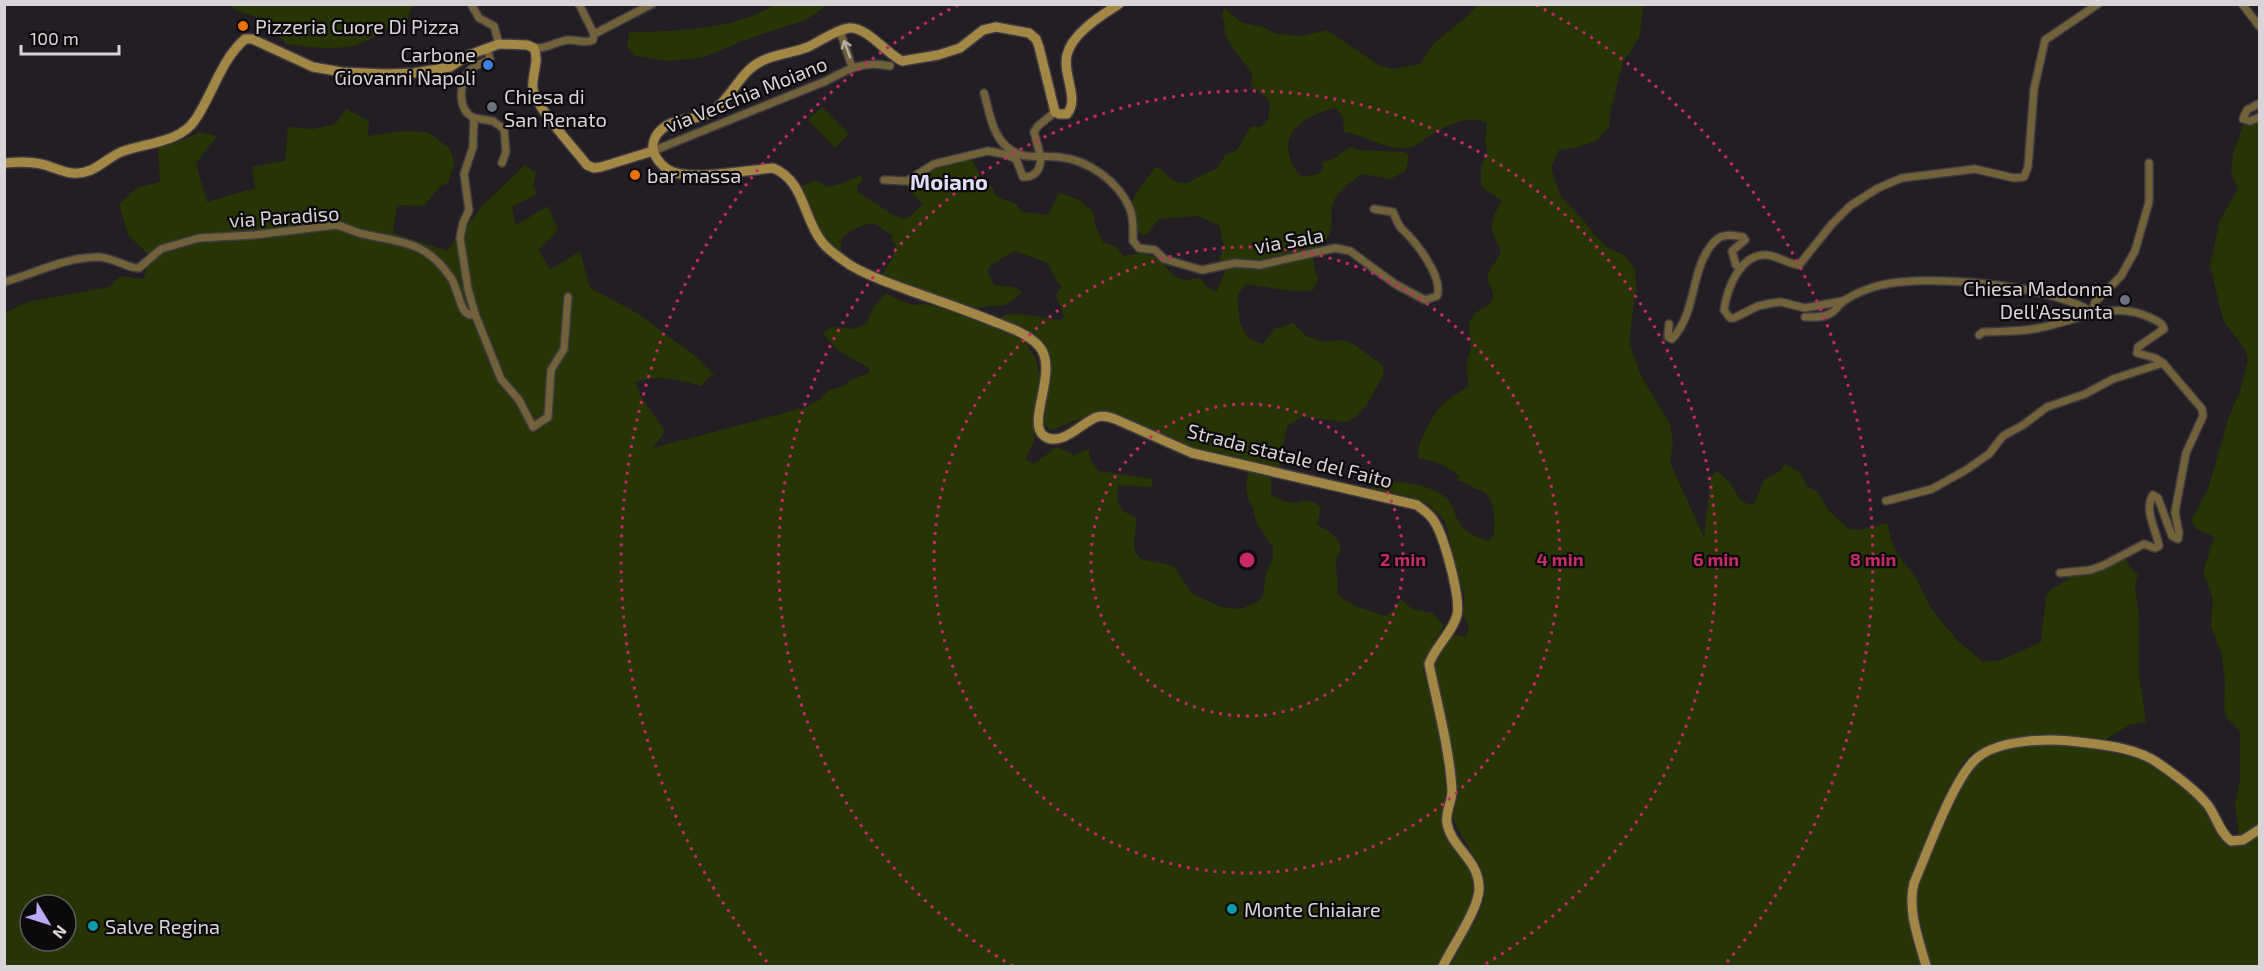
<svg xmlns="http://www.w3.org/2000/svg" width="2264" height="971" font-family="'Exo 2',sans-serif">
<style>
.green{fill:#273404;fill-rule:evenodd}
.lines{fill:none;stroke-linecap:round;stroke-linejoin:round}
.street-casing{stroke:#403b40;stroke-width:10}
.secondary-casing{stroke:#403b40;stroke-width:12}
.street{stroke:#72623a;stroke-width:7}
.secondary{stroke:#a28745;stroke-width:9}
.oneway{stroke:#b4aca1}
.ring{fill:none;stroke:#c42b68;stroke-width:3;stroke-dasharray:3 6}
.food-dot{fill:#e8710a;stroke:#0b090b;stroke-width:2}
.shop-dot{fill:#3f7fe0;stroke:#0b090b;stroke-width:2}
.worship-dot{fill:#6b7280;stroke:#0b090b;stroke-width:2}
.culture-dot{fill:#0f9aa8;stroke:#0b090b;stroke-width:2}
.labels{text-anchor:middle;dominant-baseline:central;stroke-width:4.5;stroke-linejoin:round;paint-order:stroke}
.poi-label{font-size:20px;fill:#d8d4d8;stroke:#0b090b;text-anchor:start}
.street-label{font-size:20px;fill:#d8d4d8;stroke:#0b090b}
.quarter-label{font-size:22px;font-weight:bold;fill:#e2ddfa;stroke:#0b090b}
.centre{fill:#c42b68;stroke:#0b090b;stroke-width:3}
.ring-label{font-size:18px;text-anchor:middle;font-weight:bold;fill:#c42b68;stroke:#0b090b;stroke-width:4.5;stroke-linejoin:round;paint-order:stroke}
</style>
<rect width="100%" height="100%" fill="#231e23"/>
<g class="green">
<path d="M230,5H412L408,19C390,23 378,37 362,43C338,52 310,47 286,44L267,21L236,10Z"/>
<path d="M774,5H828L806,20L753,37L701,58L668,61L636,56L627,47L629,32C675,31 735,30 774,5Z"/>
<path d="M1478,5H1641L1643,10L1639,38L1623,62L1611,109L1609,127L1596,141L1578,147L1559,150L1551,168L1560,195L1584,221L1595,236L1608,248L1624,255L1635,269L1636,287L1629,343L1641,376L1670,424L1673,443L1670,462L1704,538L1711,476L1717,471C1721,475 1728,479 1731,484C1739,496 1738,504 1754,504L1764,480L1780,471L1785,464L1801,473L1807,487L1817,491L1829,511L1849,529L1859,530L1887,523L1894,549L1916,578L1932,610L1958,641L1983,662L2001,660L2041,642L2046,596L2051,589L2066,581L2076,566C2102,567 2120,554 2142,542L2143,548L2126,558L2128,565L2138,575L2135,586L2139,616V675L2146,722L2129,725L2105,740L2076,736H2026L1993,744L1973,752L1963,763L1907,891V910L1921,966H1450L1478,916L1484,900L1485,883L1482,871L1453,820L1456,779L1434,663L1435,658L1452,634L1466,637L1469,626L1464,617V595L1445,521L1427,503L1407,496L1368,489C1386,476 1431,483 1447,499C1454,506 1455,517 1460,524C1467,534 1478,537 1488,541L1494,535C1494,523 1496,501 1485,493C1481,489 1481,491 1476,489C1469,486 1466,481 1458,481L1459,475C1445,466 1435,459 1418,459C1416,445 1432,416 1441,406C1449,398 1460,392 1469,386C1468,377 1465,365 1468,357C1469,351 1471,354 1471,348C1471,337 1465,327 1473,316C1478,308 1491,308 1493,297C1494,288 1486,283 1488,275C1491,265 1499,260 1501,250C1488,229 1489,222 1502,201L1481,186V168L1487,151L1485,142L1487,123C1467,113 1444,127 1426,138C1423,140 1418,145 1414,146C1388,154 1368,135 1344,132L1343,118L1336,108C1314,113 1283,126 1289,153C1291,162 1294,171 1303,177L1320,173L1324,168L1322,163L1337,157L1350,147L1360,150L1404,152L1409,155L1406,171L1390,179L1363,174C1352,181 1334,193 1332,207C1331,216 1333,227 1329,235C1327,241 1324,240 1320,244C1309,254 1314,267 1318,279L1313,290C1291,293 1269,287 1246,284L1237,295C1239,316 1238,339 1263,344L1275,329L1293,323L1306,336L1324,342L1343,340L1352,343L1382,365L1384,374L1366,406L1354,418L1346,422L1302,417L1287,426L1279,469L1184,447L1122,417L1108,414L1089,415L1052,430L1044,426C1045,400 1059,361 1039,339C1029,329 1014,325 1001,320L1002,316C1020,310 1042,319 1061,320L1064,317L1056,295L1062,287L1056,280L1048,263L1015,251L992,264L987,271L994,285L1013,287L1023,292L1005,305L969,308L881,277L893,257L895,244L891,240L893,236L874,223C865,224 846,231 842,239C840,243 841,250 841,255C817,234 812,215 801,186L816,180L827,187L840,184L862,175V180L857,187L858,192C866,197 898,220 904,219C911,218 918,208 923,204L906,187L925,168L970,156L982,179L991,186L997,197L1016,204L1022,212L1048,215L1059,193L1079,200L1093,212L1095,225L1103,242L1115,246L1124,256L1141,253L1159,258L1173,276L1186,280L1200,278L1208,288L1216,292L1225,272L1219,260L1224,248L1219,225L1198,216L1159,219L1147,234L1142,236L1137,229L1132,202C1133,197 1152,170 1157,167C1164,170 1168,178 1175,181C1184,185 1190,182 1197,178C1213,168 1215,175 1225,155L1237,150L1251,126L1260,127L1267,122C1273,97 1270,101 1251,86L1252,73C1243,60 1232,50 1226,36C1223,29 1226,23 1222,16L1224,8L1241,22L1266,28L1276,34L1301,36L1327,30L1380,66L1392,69L1420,64L1434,43L1463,20Z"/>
<polygon points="822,107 849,134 835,148 808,120"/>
<path d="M346,109L369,121L368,136L401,131L428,132L450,149L454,164L448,184L441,185L424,206L397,205L393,233L447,251L483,205L525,165L536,173L533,186L537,194L512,207L516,225L548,206L558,230L539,250L550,270L580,251L590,288L637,313L695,356L714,375L706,380L701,386C679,379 657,374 635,382L640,395L665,431L653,448L807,407L819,400L829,390L842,387L852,379L869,373V368L837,350L823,333L832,327L854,329L867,323L872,309L886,293L903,302L917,305L926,304L963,314L1025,341L1036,359L1040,380L1034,419V442L1025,459L1034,464L1057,447L1074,455L1089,449L1090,460L1099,471L1153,479L1152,487L1118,485C1116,505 1118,509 1136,518C1138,533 1127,546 1141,559L1174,566L1189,590L1195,595L1221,607L1241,609L1258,602L1263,594L1266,574L1273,556V547L1257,524L1252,506L1248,498L1246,488L1248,471L1271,476V495C1283,501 1292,506 1305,500L1314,502L1321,508L1317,525C1330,532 1339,535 1341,551C1330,566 1341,577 1337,593C1350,607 1368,610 1385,616L1393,610L1401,599L1412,609L1432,613L1444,625L1423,669C1434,698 1444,746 1447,777C1448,792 1441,809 1444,823C1448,847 1476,866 1473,890C1471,913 1450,945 1440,966H5V313L27,302L109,287L121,276L144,279L149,255L128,235L119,204L137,188L160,182L158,146L173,144L200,132L217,136L196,163L207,202L255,188L252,167L285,161L288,127L313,129L335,124ZM30,905H66V941H30Z"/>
<polygon points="2259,121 2260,825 2239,836 2235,805 2240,779 2240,731 2227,718 2224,708 2225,680 2221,652 2211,626 2213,598 2203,572 2214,537 2197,529 2191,521 2208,489 2229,417 2240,391 2248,360 2246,351 2223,320 2210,265 2220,220 2238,189 2231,172 2233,154 2244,123 2254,125"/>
<path d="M2040,745H2071L2138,758L2155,766L2198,800C2223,827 2215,863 2259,834V966H1930L1915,896L1918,885C1930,858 1961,775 1981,760C1997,749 2021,747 2040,745Z"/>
</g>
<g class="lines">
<defs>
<g id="street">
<polyline points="471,4 479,18 494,26 499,44"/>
<polyline points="579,4 594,34"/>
<polyline points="2242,4 2260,27"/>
<polyline points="840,31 852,67"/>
<path d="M487,48L490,59C483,63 475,65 469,71C459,84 457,110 474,118L473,147L464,174L469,210L463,223L460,238L468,289L475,314L501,379L519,400L533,427L548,417L551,370L564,349L568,297"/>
<path d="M534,48C546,49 551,44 563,41C572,37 583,45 593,40L594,34L598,32L652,4"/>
<path d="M984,93C989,110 992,135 1007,147C1023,161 1041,155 1059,157C1089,160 1119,182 1130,209C1134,218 1133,232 1133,241L1139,248L1155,250L1164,259L1202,270L1235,263L1260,265L1335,248L1350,251L1395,284L1425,300L1437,296C1444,277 1415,241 1402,229C1398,225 1395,217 1393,212L1374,209"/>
<polyline points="2260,103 2247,110 2243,119 2250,121 2260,117"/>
<polyline points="474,118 493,121 504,129 506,152 502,163"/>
<path d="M653,151L826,81C848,69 864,60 890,66"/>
<polyline points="1038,157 1040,154 1034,132 1038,126 1055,112"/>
<path d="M884,180L907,181L934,164L988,151L1004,154L1016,159L1023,177C1037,177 1040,169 1041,157"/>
<path d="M4,282C36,273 65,257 99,257C114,258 130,269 139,268L161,249L199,238L254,235L336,225C346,227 354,232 363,234C402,243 425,240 451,278C458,289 458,302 465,312L470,315L475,314"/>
<path d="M1843,301L1805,308L1781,302L1772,303L1758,306L1734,318H1730L1724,310C1727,289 1740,253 1767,255C1778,256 1788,264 1799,265L1832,224L1850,206L1878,188L1902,178L1975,169L2014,178L2024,177L2028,167L2034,89L2045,40L2098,4"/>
<path d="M1805,317C1816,317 1827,318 1835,310C1838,306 1841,303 1845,300C1853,295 1864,290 1874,287C1921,272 2051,285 2092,312L2095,302L2121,276L2135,251L2149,202V163"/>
<path d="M1669,324L1668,337L1672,339C1692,317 1691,290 1701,264C1704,255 1714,237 1724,236C1730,234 1737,236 1743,237L1745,240L1732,251L1736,265L1741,268"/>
<path d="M1979,335L1983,332C2002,331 2020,332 2039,328C2076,321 2114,299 2151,318C2157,321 2162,322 2164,329L2138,347L2137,353L2155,358L2163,363L2202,409L2203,416L2186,453L2175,512L2179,533L2178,539L2172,536L2158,498L2153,495C2143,509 2157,532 2159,546L2155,548L2144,544L2102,566L2090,570L2060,573"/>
<polyline points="1886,501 1932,489 1966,470 1989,454 2003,436 2023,425 2047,407 2085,394 2113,379 2163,363"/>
</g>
<g id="secondary">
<path d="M1119,4C1101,16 1072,33 1067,55C1062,74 1080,99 1067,114H1059L1055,112L1039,47L1036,39L1029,33L996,27L983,30L960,48L938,55L902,61C886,53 866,26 849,28C835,30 821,41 808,47C788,55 765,54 749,70C736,82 728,100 713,111C698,122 676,116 662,129C655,135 651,144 654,153C657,161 665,169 673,172C696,180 748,170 773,168C804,180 803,218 822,242C829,251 840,258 850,265C868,276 889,283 908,290C936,300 963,309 990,320C1007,327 1025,332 1038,345C1061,368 1025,423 1044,436C1062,448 1082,422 1097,417C1103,415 1109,417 1115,419L1192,453L1417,505C1423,510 1430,514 1434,521C1444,536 1461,598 1457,615C1452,634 1435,646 1429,664C1437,703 1450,752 1452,791C1452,802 1445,812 1447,823C1451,848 1479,859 1479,888C1480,907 1452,947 1443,966"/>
<path d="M4,163C17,162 28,161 41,164C51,166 61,172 72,173C94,175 103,160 121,152C144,143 180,143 195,120C213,94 220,61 245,39H252L313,67L342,72L386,74L414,73L450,67L469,55L499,44L527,45L534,48C540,62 531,75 533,89C536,108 574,148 587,165L594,168L601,167L653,151"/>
<path d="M1926,966C1919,940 1907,910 1914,883C1927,853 1954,777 1977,758C1999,739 2051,738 2079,742C2104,745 2137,748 2158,763C2174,774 2194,788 2207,804C2216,815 2219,832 2231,841L2243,840L2260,829"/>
</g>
</defs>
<use href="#street" class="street-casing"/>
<use href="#secondary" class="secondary-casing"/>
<use href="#street" class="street"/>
<use href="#secondary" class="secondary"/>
</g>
<defs><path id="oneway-shaft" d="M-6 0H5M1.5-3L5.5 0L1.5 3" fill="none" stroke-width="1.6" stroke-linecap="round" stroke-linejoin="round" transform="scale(1.5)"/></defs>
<use class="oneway" href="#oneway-shaft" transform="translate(847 49) rotate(-110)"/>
<g class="ring">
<circle cx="1247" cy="560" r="156"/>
<circle cx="1247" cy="560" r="313"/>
<path d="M1013 966A469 469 0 1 1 1482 966"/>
<path d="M767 962A626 626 0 0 1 958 5M1536 5A626 626 0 0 1 1727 962"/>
</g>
<g class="food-dot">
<circle cx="243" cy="26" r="6"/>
<circle cx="635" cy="175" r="6"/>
</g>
<circle class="shop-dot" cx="488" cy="65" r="6"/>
<g class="worship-dot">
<circle cx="492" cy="107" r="6"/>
<circle cx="2125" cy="300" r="6"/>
</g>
<g class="culture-dot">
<circle cx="1232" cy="909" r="6"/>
<circle cx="93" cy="926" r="6"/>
</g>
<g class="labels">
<g class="poi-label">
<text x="255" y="26">Pizzeria Cuore Di Pizza</text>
<text x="476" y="54" text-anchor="end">Carbone<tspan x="476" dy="23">Giovanni Napoli</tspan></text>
<text x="504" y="96">Chiesa di<tspan x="504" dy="23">San Renato</tspan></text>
<text x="647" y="175">bar massa</text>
<text x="2113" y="288" text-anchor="end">Chiesa Madonna<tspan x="2113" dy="23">Dell'Assunta</tspan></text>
<text x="1244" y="909">Monte Chiaiare</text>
<text x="105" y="926">Salve Regina</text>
</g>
<g class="street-label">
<text transform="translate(746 94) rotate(-22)">via Vecchia Moiano</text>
<text transform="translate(284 216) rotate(-4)">via Paradiso</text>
<text transform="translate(1289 240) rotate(-10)">via Sala</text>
<text transform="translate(1290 455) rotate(14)">Strada statale del Faito</text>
</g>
<g class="quarter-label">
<text x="949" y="181">Moiano</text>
</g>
</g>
<circle cx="1247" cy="560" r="9" class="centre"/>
<g class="ring-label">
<text x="1403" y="566">2 min</text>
<text x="1560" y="566">4 min</text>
<text x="1716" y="566">6 min</text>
<text x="1873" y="566">8 min</text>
</g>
<rect width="2264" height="971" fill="none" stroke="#d8d4d8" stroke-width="12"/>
<g transform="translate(48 923) rotate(128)"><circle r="28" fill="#0b090b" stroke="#5d5a5d" stroke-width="1.5"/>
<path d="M0-4.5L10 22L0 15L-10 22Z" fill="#baaaf6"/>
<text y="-9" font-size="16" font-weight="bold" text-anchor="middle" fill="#d8d4d8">N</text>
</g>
<path d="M21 45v9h98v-9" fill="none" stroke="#d8d4d8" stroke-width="3"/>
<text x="30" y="45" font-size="18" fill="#d8d4d8" stroke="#0b090b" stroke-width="4.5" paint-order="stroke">100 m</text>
</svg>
